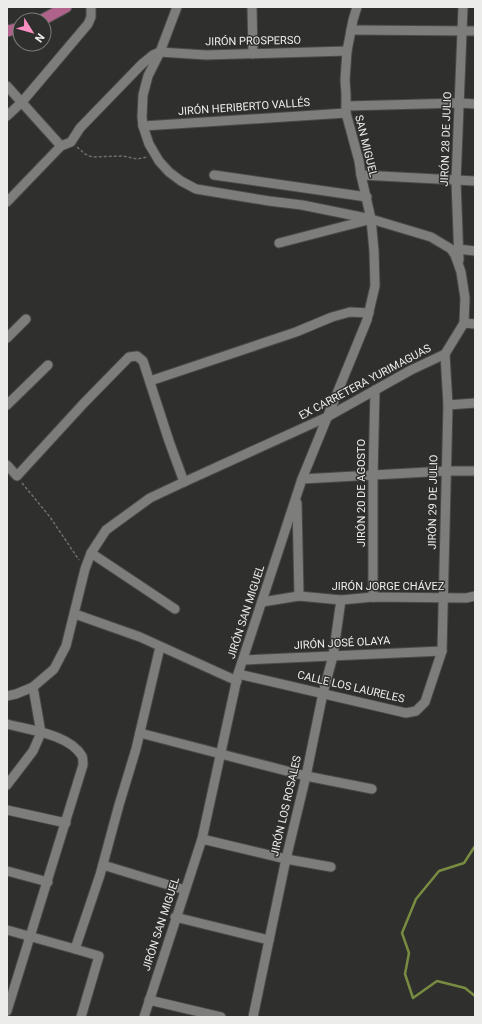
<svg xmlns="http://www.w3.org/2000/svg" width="482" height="1024" font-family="Roboto,sans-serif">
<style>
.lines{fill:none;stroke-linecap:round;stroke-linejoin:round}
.stream{stroke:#778c41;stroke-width:2.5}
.minor-casing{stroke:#4a4b49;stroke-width:11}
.major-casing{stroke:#4a4b49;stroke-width:13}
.path{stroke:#6e6f6c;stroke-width:1.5;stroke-dasharray:3 2;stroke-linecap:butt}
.minor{stroke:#7d7e7b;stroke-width:9}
.major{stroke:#af628a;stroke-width:11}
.labels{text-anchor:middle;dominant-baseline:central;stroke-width:3;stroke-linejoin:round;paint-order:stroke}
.street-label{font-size:11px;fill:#ecedeb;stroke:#2f302d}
</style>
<rect width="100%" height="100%" fill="#2f302d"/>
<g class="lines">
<polyline class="stream" points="475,846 464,863 439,871 416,899 402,933 409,953 405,974 413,998 437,981 465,988 475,996"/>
<defs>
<g id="minor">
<polyline points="252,7 253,54"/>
<polyline points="351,30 475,31"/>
<polyline points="7,86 61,146"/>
<polyline points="346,106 460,103 475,104"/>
<polyline points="7,116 22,102 88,24 91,17 91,7"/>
<polyline points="143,126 346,113"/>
<polyline points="214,175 367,197"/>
<polyline points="361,175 475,181"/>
<polyline points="7,202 61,146 71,142 80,128 142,64 153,55 160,52 206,55 347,51"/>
<polyline points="279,243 368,220"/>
<polyline points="458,249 475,251"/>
<polyline points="459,260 456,181 463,7"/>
<polyline points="464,323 475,324"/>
<polyline points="7,338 26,319"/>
<polyline points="150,381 296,332 332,317 350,312 369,313"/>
<polyline points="7,405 48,365"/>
<polyline points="448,405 475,403"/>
<polyline points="7,465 17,476 84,403 129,357 137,356 143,361 169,441 184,482"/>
<polyline points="302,479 446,471 475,471"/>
<polyline points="297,503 299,596"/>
<polyline points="91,553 175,609"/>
<polyline points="373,597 373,476 375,390"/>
<polyline points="262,602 299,596 341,600 373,597 466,598 475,596"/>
<polyline points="75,614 140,637 237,681"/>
<polyline points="243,660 442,651"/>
<polyline points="238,674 406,713 416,711 425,702 442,651 448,405 445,354"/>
<polyline points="7,696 16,694 33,687 54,669 66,646 85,569 91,553 106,530 150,498 184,482 327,417 411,370 445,354 464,323 465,298 461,272 455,255 451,249 431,237 371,219 302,205 269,201 196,189 181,181 169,172 159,161 149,144 143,126 142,117 143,95 148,76 160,52 177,7"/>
<path d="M7,724C29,730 69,734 82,756C83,758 83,762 83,765L7,1011"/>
<polyline points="140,733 306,776 372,789"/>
<polyline points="7,785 33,751 41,733 33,687"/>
<polyline points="7,810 66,823"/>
<polyline points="202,839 286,859 331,867"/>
<polyline points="103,865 185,890"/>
<polyline points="7,871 48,882"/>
<polyline points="175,917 269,940"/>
<polyline points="7,930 75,949"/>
<polyline points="149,1000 221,1017"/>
<polyline points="81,1017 99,956 75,949 100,875 119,805 136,749 160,647"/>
<polyline points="144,1017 202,839 238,674 302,479 367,320 375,286 374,251 371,219 361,175 359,161 346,113 346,94 345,80 347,51 353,20 357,7"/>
<polyline points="253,1017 286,859 306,776 323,693 333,656 341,600"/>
</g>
<g id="major">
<polyline points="42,20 66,7"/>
<polyline points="7,31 20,28"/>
</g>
</defs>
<use href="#minor" class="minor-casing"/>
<use href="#major" class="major-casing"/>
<g class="path">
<polyline points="77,147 85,154 92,157 123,156 137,159 147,157"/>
<polyline points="22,483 50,517 79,560"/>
</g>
<use href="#minor" class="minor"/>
<use href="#major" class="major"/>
</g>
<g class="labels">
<g class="street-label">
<text transform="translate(253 41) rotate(-1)">JIRÓN PROSPERSO</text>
<text transform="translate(244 107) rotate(-4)">JIRÓN HERIBERTO VALLÉS</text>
<text transform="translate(446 139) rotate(-88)">JIRÓN 28 DE JULIO</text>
<text transform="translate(366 146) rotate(76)">SAN MIGUEL</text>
<text transform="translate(365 382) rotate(-28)">EX CARRETERA YURIMAGUAS</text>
<text transform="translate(361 493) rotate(-90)">JIRÓN 20 DE AGOSTO</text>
<text transform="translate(433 502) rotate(-89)">JIRÓN 29 DE JULIO</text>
<text x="388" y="586">JIRÓN JORGE CHÁVEZ</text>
<text transform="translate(246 612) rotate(-72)">JIRÓN SAN MIGUEL</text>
<text transform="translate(342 643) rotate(-3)">JIRÓN JOSÉ OLAYA</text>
<text transform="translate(351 687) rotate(13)">CALLE LOS LAURELES</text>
<text transform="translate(286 806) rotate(-77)">JIRÓN LOS ROSALES</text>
<text transform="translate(161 924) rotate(-72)">JIRÓN SAN MIGUEL</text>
</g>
</g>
<rect width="482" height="1024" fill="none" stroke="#ecedeb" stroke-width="16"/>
<g transform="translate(32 32) rotate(127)"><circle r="19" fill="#2f302d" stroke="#7b7c79"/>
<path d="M0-3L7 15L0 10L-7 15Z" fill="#fc8fc3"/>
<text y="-6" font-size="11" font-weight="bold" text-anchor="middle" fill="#ecedeb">N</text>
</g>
</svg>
